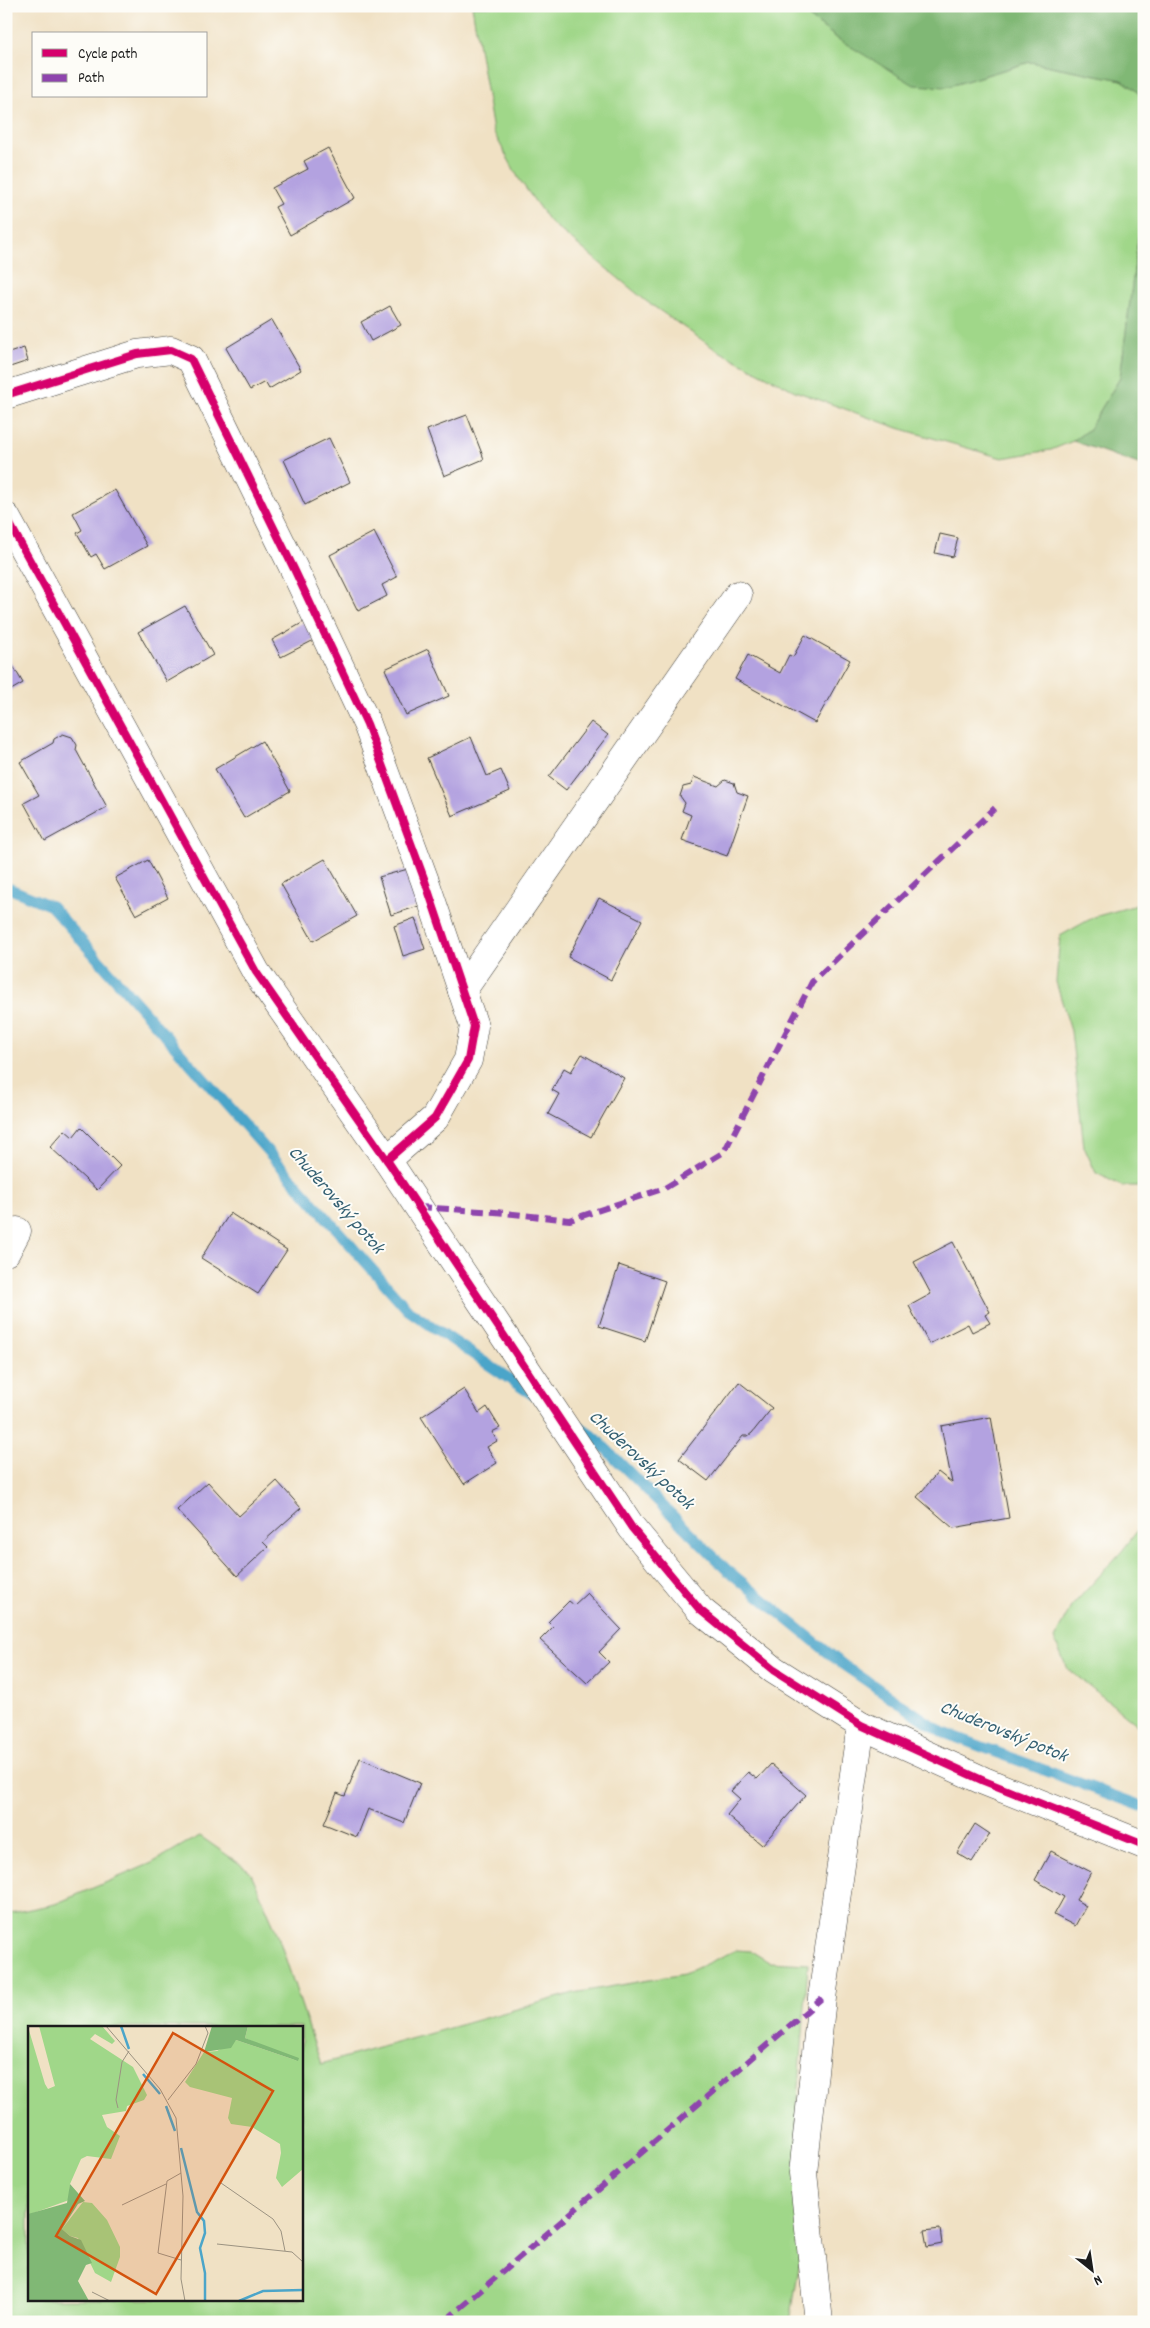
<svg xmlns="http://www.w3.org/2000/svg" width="1150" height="2328" font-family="Dekko,sans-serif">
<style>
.green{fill:#a0d789;stroke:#5e7a52;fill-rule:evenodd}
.forest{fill:#80b875;stroke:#4e6a48}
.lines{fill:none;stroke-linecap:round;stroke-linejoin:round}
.stream{stroke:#4ba5c9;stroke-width:11}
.building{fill:#b3a2e0}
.minor-casing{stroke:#3c3a35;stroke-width:29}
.minor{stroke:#fff;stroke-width:28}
.quiet{stroke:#8e44ad;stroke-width:6;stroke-dasharray:12 6;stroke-linecap:butt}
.cycleway-casing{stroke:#fdfcf7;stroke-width:11}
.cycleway{stroke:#d6006c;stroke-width:8}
.labels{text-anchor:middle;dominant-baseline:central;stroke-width:4;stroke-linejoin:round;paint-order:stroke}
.water-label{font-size:19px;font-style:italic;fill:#346072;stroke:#fdfcf7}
.inset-river{fill:none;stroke:#4ba5c9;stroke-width:2.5}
.inset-road{fill:none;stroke:#9b9281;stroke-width:1}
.view{fill:#d4530e;fill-opacity:0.15;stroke:#d4530e;stroke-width:2.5}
.inset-edge{fill:none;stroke:#1c1c1c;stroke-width:2.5}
</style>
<rect width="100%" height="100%" fill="#fdfcf7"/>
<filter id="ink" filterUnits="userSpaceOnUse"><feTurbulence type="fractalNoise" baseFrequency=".02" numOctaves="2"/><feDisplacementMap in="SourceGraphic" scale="10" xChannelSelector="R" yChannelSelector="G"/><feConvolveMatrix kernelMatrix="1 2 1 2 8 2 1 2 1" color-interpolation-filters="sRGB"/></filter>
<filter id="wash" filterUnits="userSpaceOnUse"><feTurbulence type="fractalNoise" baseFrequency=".0096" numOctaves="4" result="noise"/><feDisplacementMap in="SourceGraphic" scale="20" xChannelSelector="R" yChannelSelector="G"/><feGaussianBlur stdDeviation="1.12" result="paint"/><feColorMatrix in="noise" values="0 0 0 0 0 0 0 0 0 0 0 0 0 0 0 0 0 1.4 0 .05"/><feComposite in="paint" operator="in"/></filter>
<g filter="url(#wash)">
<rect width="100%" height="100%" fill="#f0e1c4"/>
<g class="green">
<polygon points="472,6 795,6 838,39 946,87 1030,62 1122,80 1136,90 1144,101 1144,193 1120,378 1089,429 1073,441 1051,450 1002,458 898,428 795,391 715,349 646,301 549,221 519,179 493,131"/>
<polygon points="1144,903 1144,1186 1122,1186 1096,1173 1084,1147 1071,1031 1056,982 1060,936 1094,917"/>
<polygon points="1144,1522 1144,1730 1067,1668 1054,1639 1071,1607 1122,1551"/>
<path d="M200,1836L250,1871L276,1930L321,2064L574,1993L684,1974L736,1950L751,1951L769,1962L808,1964L797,2114L802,2249L791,2316L788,2322H6V1914L55,1904L152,1863L186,1843ZM29,2027H301V2299H29Z"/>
</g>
<g class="forest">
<polygon points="795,6 1144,6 1144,101 1136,90 1122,80 1030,62 946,87 914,85 838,39"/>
<polygon points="1144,193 1144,466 1073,441 1089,429 1120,378"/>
</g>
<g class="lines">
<g class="stream">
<polyline points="6,887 51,906 408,1310 533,1395"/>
<polyline points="569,1419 591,1434 726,1569 842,1664 942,1732 1144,1807"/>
</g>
</g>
<g id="blocks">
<g class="building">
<polygon points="328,148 355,198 290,235 275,207 281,204 272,188 308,169 304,161"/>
<polygon points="390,306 401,325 371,341 361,322"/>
<polygon points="272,320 301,370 269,389 265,382 250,390 226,348"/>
<polygon points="24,348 28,361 10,367 6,354"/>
<polygon points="467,415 484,459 444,476 427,430"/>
<polygon points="329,438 350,482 305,505 284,460"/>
<polygon points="115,490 147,546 105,569 96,554 91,557 77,533 82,530 73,513"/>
<polygon points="374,532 397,577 382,585 387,596 358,611 330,555"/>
<polygon points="940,534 958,538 953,557 935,553"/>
<polygon points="185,606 213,655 167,682 138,632"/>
<polygon points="304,622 314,640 281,657 272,640"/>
<polygon points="805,635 850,660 815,723 735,679 748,655 780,673 789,655 793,657"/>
<polygon points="428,649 449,696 406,715 385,669"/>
<polygon points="6,654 23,683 6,693"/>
<polygon points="591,722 608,735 566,790 549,777"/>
<polygon points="63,734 72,737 77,745 76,750 107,807 45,841 24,803 39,795 20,762 53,743 54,739"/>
<polygon points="471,737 487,776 501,770 510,791 452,816 427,758"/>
<polygon points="262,741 290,791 244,818 215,769"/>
<polygon points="694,777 718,786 725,780 734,783 737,792 748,796 727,856 682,840 691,815 682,811 685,803 680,796 683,787 691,785"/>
<polygon points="325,859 357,916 313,941 281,884"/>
<polygon points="148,860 168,898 136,915 115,878"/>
<polygon points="408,869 419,906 391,915 379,877"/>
<polygon points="599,898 642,920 611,980 568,957"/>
<polygon points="415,918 425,949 403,956 394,926"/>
<polygon points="582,1054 624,1078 591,1137 548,1114 559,1094 552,1090 564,1068 571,1072"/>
<polygon points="81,1127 120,1166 97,1190 50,1147 65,1130 73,1137"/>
<polygon points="230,1213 287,1250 258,1294 201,1258"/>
<polygon points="953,1242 990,1312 985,1315 990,1323 972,1332 968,1324 929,1344 909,1306 931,1294 914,1262"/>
<polygon points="619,1265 665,1281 645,1341 599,1326"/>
<polygon points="739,1382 772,1408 752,1433 748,1436 743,1436 708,1481 679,1459"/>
<polygon points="464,1389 479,1413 487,1407 500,1428 492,1432 497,1441 487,1447 497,1463 464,1484 421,1417"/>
<polygon points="991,1417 1009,1518 953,1528 917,1497 938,1472 952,1483 941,1426"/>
<polygon points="277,1481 301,1508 263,1542 268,1547 237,1576 177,1510 208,1482 239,1516"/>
<polygon points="587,1593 621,1629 599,1652 609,1662 587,1683 540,1640 553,1627 548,1622 569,1601 574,1605"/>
<polygon points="360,1758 420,1783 404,1823 368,1809 357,1837 324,1824 337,1793 345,1796"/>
<polygon points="771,1764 806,1795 762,1845 727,1815 740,1799 731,1791 748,1772 757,1779"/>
<polygon points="975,1824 990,1834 972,1862 957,1853"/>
<polygon points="1051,1851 1091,1872 1076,1900 1086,1906 1075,1926 1054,1915 1064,1897 1035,1880"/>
<polygon points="940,2229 942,2244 927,2247 924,2231"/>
</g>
</g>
</g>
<g filter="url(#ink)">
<use href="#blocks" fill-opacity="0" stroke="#3c3a35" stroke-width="1"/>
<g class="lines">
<defs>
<g id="minor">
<polyline points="6,395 137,354 171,350 191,359 294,569 367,724 425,881 474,1026 468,1060 435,1118 387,1160"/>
<polyline points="6,517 256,972 387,1160 632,1528 700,1610 774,1670 861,1725 984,1781 1144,1845"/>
<polyline points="462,991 738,595"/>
<polyline points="6,1252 17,1231"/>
<polyline points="819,2322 803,2173 822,1998 861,1725"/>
</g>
</defs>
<use href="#minor" class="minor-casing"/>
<use href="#minor" class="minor"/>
<g class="quiet">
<polyline points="419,1207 495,1212 570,1220 665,1188 724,1152 812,982 995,808"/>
<polyline points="448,2322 452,2315 822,1998"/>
</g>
<defs>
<g id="cycleway">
<polyline points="6,395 137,354 171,350 191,359 294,569 367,724 425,881 474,1026 468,1060 435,1118 387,1160"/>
<polyline points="6,517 256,972 387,1160 632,1528 700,1610 774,1670 861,1725 984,1781 1144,1845"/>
</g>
</defs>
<use href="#cycleway" class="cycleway-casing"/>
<use href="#cycleway" class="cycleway"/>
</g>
</g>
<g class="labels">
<g class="water-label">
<text transform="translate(335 1201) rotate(49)">Chuderovský potok</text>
<text transform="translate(640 1461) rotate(43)">Chuderovský potok</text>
<text transform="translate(1003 1733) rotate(22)">Chuderovský potok</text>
</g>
</g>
<g transform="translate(28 2026)">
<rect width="275" height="275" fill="#f0e1c4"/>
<path d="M11,0H74L87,15L84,18L67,8L62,13L105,41L119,69L116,74L99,80L98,85L74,89L79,101L92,110L83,133L59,130L53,133L42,158L41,174L0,189V1L17,58L20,63L27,60ZM220,0H275V143L254,161L248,152L253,127L252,118L224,101L203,98L200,92L204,72L162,61L157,56L176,26L189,25L208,14L270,35L217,12ZM55,176L64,177L79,194L92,221V231L83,256L67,247L50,212L42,210L34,203Z" fill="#a0d789"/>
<path d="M184,0H220L217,12L271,32L270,35L208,14L203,22L176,26ZM42,158L57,175L50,178L34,203L42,210L53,214L64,237L58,239L50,255L61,275H0V188L39,177Z" fill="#80b875"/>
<path class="inset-river" d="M93,0L101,23M115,48L132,68M138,80L147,105M153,122L169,186L176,195L177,207L172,222L177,247V275M211,275L235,265L275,264"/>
<path class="inset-road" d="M78,0L132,63L148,92L155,170L153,253L157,275M140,74L168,38L180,7L177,0M90,82L88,74L94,36L101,25M153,147L139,155L130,227L153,234M193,157L245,193L253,205L257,225M94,179L138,158M189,218L264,226L275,236M64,266L82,275"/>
<path class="view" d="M145,7L245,65L128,268L28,210Z"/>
<rect width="275" height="275" class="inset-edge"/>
</g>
<rect width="1150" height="2328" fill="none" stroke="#fdfcf7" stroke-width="25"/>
<rect x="32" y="32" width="175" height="65" fill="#fdfcf7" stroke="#a3a29f"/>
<rect x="42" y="49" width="25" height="8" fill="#d6006c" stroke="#a3a29f"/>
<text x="78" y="58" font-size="15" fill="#1c1c1c">Cycle path</text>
<rect x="42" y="74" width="25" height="8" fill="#8e44ad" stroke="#a3a29f"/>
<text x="78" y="82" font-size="15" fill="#1c1c1c">Path</text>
<g transform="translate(1092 2270) rotate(150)" stroke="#fdfcf7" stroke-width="4" paint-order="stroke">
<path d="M0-4L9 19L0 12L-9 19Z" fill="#1c1c1c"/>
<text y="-8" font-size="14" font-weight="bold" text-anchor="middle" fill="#1c1c1c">N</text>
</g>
</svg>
